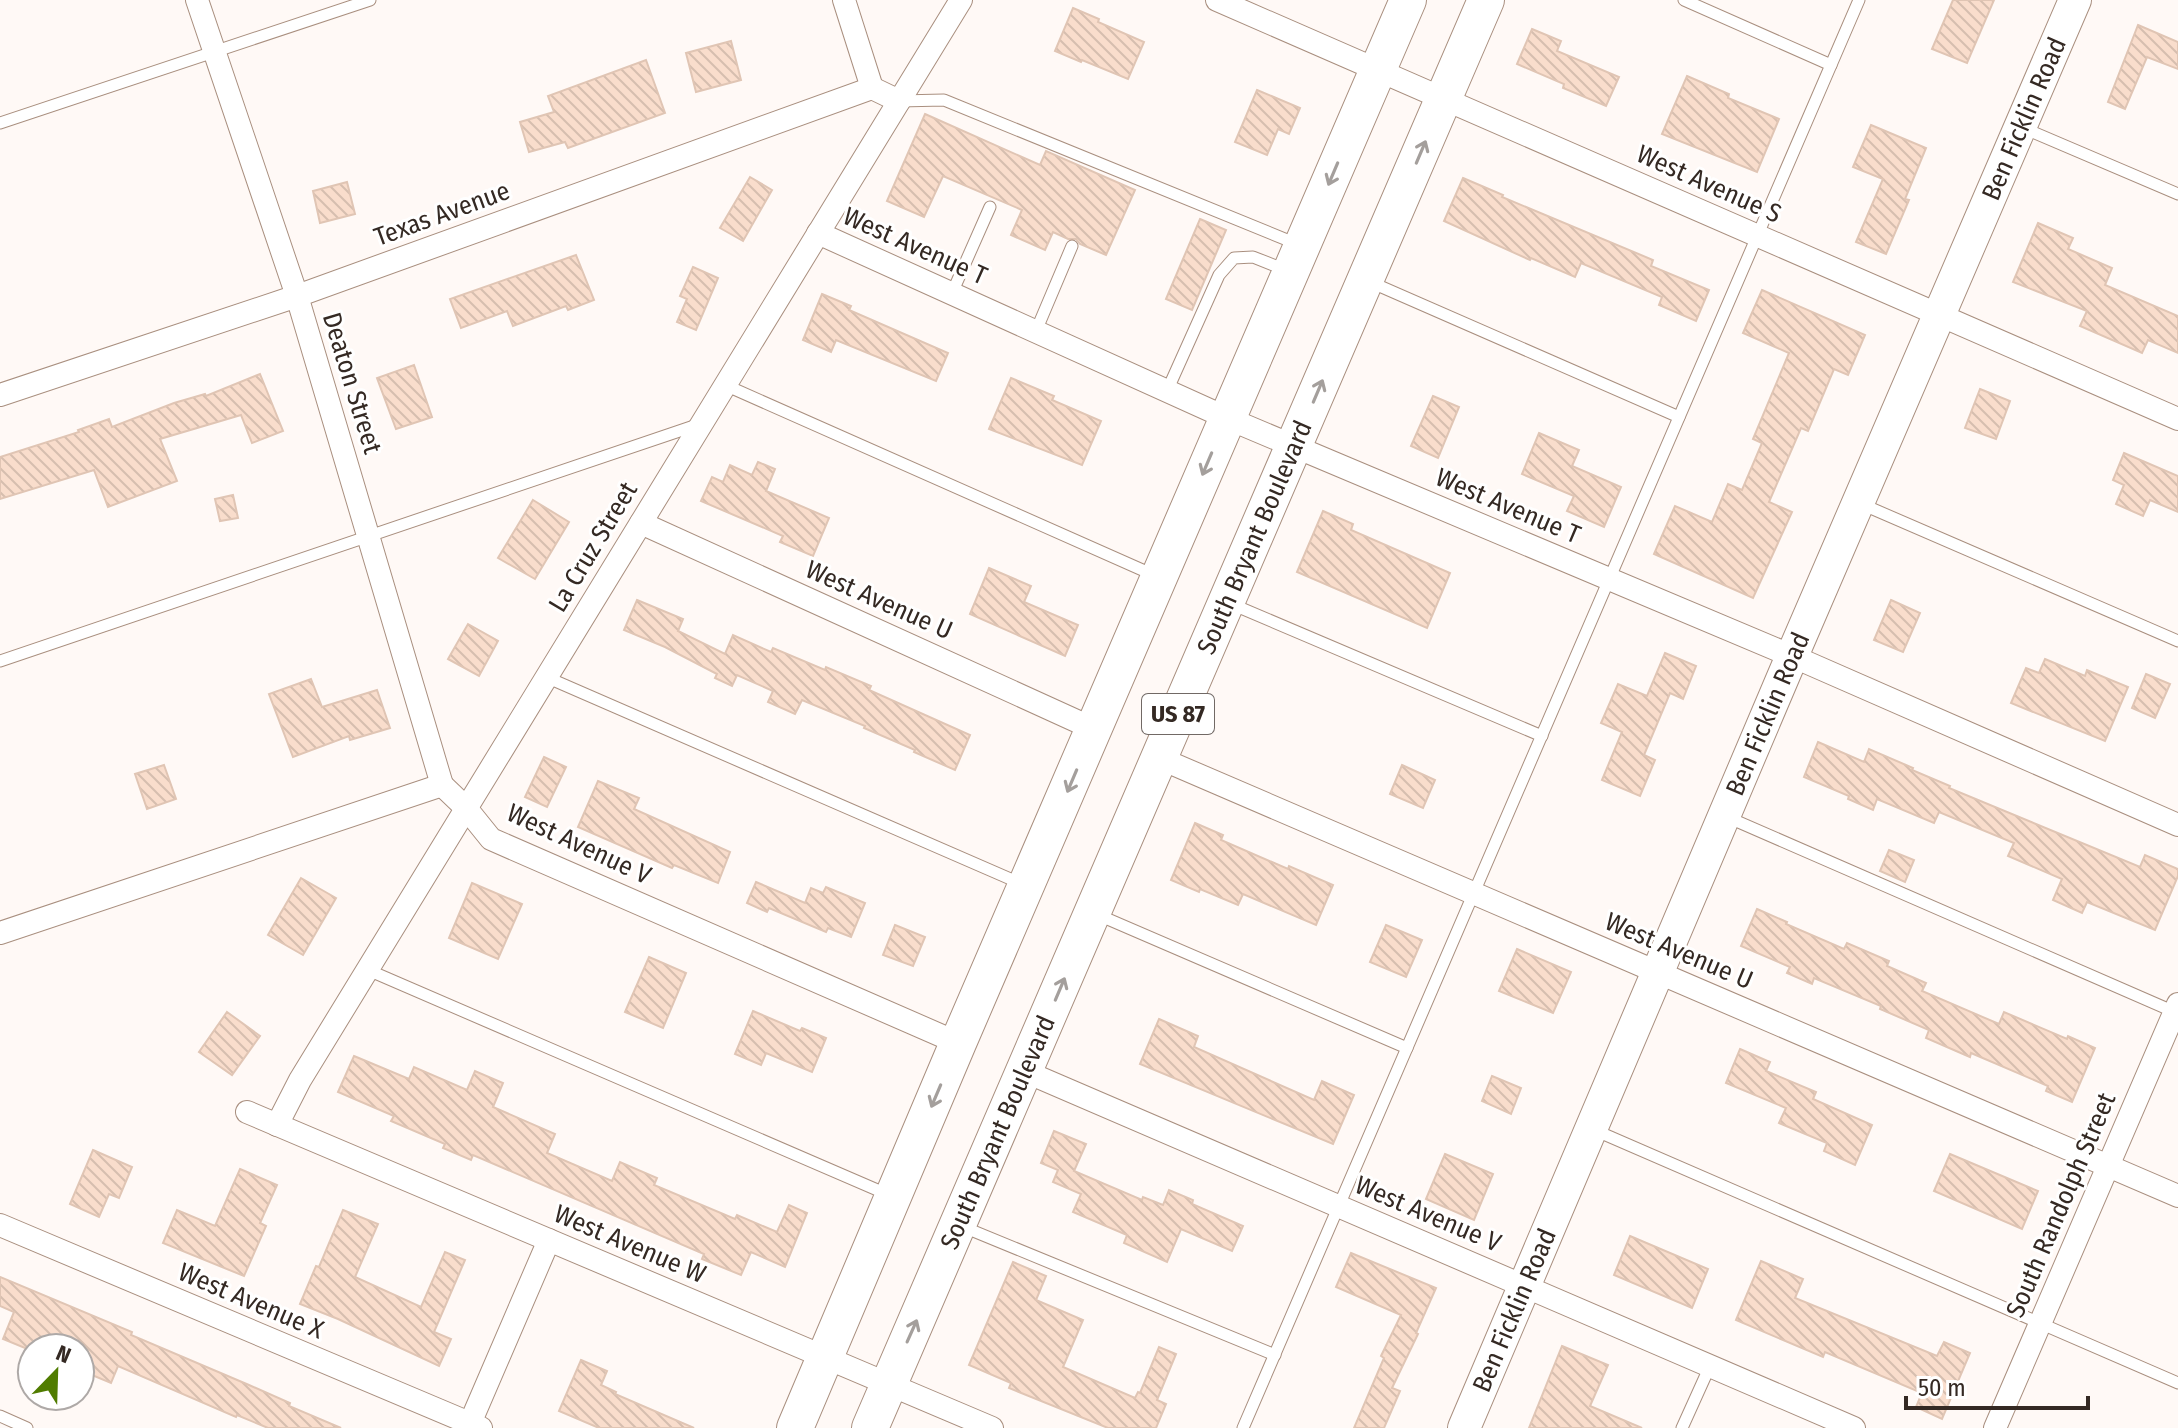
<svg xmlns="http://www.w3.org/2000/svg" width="2178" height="1428" font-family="'Fira Sans Condensed',sans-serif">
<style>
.building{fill:url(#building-back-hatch);stroke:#e0c5b4;stroke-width:2}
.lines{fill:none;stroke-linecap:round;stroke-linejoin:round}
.lane-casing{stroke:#a98f7f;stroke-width:13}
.street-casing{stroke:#a98f7f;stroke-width:24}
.secondary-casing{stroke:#a98f7f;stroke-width:34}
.primary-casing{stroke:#a98f7f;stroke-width:38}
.lane{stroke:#fff;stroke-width:11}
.street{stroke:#fff;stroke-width:22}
.secondary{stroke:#fff;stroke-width:32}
.primary{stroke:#fff;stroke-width:36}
.oneway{stroke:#a49f9c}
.labels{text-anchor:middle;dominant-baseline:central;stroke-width:6;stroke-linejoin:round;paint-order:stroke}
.shield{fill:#fff;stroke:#716965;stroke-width:2}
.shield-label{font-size:24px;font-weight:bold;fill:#342923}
.street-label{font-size:26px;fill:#342923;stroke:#fff}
</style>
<defs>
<pattern id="building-back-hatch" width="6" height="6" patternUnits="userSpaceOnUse" patternTransform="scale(2)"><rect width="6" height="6" fill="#f9ddcc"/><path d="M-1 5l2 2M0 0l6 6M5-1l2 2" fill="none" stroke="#d6beaf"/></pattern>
</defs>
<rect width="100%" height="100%" fill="#fff9f6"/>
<g class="building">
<polygon points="1953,0 1994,0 1967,63 1932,49"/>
<polygon points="1073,8 1099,19 1098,22 1144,42 1128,79 1082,60 1081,62 1055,51"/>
<polygon points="2138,25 2178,42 2178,69 2147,57 2125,109 2108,102"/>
<polygon points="1532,29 1561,41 1557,51 1619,77 1606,106 1563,88 1564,84 1517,64"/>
<polygon points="731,41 741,80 696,92 686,53"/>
<polygon points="646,60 665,113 568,148 565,142 529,152 520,122 554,112 548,96"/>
<polygon points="1687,76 1729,94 1728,98 1779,119 1757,172 1662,134"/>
<polygon points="1257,90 1300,108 1289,134 1278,129 1267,155 1235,142"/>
<polygon points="925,114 1040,165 1046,151 1135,190 1106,255 1080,244 1076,239 1068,239 1053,232 1045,250 1011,235 1022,210 943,176 924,217 887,201"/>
<polygon points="1871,125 1926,148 1905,199 1909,200 1886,254 1856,242 1883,179 1853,167"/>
<polygon points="750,177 772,190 743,241 720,228"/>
<polygon points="1463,178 1503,195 1502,197 1653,260 1651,266 1709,290 1696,321 1659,305 1662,297 1581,263 1575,277 1531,258 1530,260 1444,221"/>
<polygon points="347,182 355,214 320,223 313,191"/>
<polygon points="1200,219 1226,230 1192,310 1166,299"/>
<polygon points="2038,223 2073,238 2068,249 2112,268 2105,285 2178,316 2178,353 2148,340 2142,353 2080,326 2087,311 2013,282"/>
<polygon points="576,255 594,300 568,310 566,306 513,326 507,311 461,328 450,299"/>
<polygon points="693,267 718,278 696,330 677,322 687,299 680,296"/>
<polygon points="1762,290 1865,335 1848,375 1834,369 1808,431 1801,428 1769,502 1792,512 1753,598 1654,554 1675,506 1712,522 1728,484 1742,490 1762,443 1753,439 1789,353 1743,333"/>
<polygon points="822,294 851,306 849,310 948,353 936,381 836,340 831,352 803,340"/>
<polygon points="414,365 432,417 396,429 377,378"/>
<polygon points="260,374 283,431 252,443 241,415 160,439 177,481 108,507 94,470 0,499 0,457 79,432 78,430 109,419 112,427 174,403 205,394 206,396"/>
<polygon points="1011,378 1054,396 1052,400 1101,421 1082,465 989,429"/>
<polygon points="1980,389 2010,401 1996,439 1965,428"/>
<polygon points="1433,396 1459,407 1438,458 1411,446"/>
<polygon points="1539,433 1579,450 1572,466 1621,487 1604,527 1567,511 1574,496 1522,474"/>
<polygon points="2124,453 2178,476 2178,512 2150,500 2143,516 2116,504 2124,485 2113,480"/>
<polygon points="758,462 775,469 766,491 829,518 813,556 780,542 783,536 701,501 712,477 723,482 730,465 752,475"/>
<polygon points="233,495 238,518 220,521 215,499"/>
<polygon points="533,500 569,522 535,579 498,558"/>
<polygon points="1323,511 1353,524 1351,530 1450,573 1427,628 1297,572"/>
<polygon points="989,568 1031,586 1024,602 1078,625 1065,656 970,614"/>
<polygon points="637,600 683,619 678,631 725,654 733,635 771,652 773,648 825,670 826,667 871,686 869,690 970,735 955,770 914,752 915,750 864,728 865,726 802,700 795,714 768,702 773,691 737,675 732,686 715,678 717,674 665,647 624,630"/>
<polygon points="1891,600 1920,613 1903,652 1874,640"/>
<polygon points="468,624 498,641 479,676 448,659"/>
<polygon points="1665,653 1696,666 1683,699 1670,693 1644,755 1655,760 1640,796 1602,780 1622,732 1601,723 1618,684 1647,696"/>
<polygon points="2045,659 2085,676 2087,670 2128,687 2105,741 2011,703 2026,668 2039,673"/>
<polygon points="2146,674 2170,684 2155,718 2132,708"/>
<polygon points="311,679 322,707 377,690 390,728 350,740 349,736 293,757 269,694"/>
<polygon points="1818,742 1864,762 1869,749 1913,768 1912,770 1950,786 1949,788 2140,867 2145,855 2178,869 2178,876 2155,930 2087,902 2082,913 2053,900 2062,879 2008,856 2014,843 1939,812 1934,823 1877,799 1873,810 1848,799 1849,796 1804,777"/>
<polygon points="544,757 566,767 547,807 525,797"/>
<polygon points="164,765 176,799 147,809 135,774"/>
<polygon points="1402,765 1435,780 1423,808 1390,794"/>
<polygon points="598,781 639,798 634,809 730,852 718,883 674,865 672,868 578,827"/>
<polygon points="1195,823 1223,835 1221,840 1288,869 1289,866 1333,885 1316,925 1243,894 1238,905 1200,889 1199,892 1171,880"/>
<polygon points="1889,850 1914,860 1905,882 1880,871"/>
<polygon points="301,878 336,898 303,955 268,935"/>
<polygon points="756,882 805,903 811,888 823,893 826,887 865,903 851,937 828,928 826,932 769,908 767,912 747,903"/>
<polygon points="472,883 522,904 498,959 449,938"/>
<polygon points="1757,909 1787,922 1786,924 1844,949 1847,943 1889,961 1887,966 1926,983 1922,991 1999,1024 2004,1012 2067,1039 2068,1036 2095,1048 2072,1102 2046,1091 2048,1086 1971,1053 1970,1057 1926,1038 1929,1030 1880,1009 1881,1006 1814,978 1812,984 1787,973 1790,967 1741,946"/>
<polygon points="895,925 925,937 913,966 883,955"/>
<polygon points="1386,925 1422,940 1406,977 1370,962"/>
<polygon points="1517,949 1571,972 1553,1013 1499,991"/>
<polygon points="649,957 686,973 663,1028 625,1012"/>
<polygon points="753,1011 800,1031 802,1028 826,1038 812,1072 766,1053 761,1065 735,1054"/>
<polygon points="227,1012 260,1036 232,1075 199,1052"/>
<polygon points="1159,1019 1198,1036 1194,1047 1314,1100 1322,1081 1354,1095 1333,1144 1140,1064"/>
<polygon points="1740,1049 1770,1062 1766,1071 1816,1092 1813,1099 1872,1125 1855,1165 1824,1151 1827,1143 1779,1123 1786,1108 1726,1083"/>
<polygon points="354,1056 409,1079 414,1067 467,1090 475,1071 503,1083 493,1107 555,1134 547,1153 612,1181 620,1162 657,1178 654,1185 735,1219 737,1215 777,1232 789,1205 807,1213 785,1267 751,1252 741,1275 702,1259 704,1254 473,1155 471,1160 443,1148 445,1144 391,1121 394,1116 338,1092"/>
<polygon points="1492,1076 1521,1088 1511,1114 1482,1101"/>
<polygon points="1054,1131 1086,1144 1074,1171 1142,1200 1143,1197 1163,1205 1169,1190 1193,1200 1192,1204 1243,1226 1232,1251 1181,1229 1167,1262 1124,1243 1127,1235 1073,1212 1081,1194 1053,1182 1058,1170 1041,1163"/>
<polygon points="93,1150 132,1167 119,1198 109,1194 99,1217 70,1204"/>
<polygon points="1445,1154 1493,1174 1474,1220 1426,1199"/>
<polygon points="1950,1154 2038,1191 2022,1229 1934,1191"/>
<polygon points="240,1169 277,1185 260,1223 266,1226 244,1276 163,1243 177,1210 215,1226"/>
<polygon points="343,1210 378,1224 355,1277 421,1307 445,1252 465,1260 434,1332 451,1339 439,1366 338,1319 300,1304 316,1266 319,1267"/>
<polygon points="1630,1236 1708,1269 1692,1308 1614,1275"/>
<polygon points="1351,1253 1436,1288 1416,1333 1418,1334 1392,1388 1400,1391 1384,1428 1354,1428 1384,1358 1381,1356 1401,1315 1336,1287"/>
<polygon points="1761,1261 1803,1279 1795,1298 1937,1356 1944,1342 1970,1353 1942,1419 1916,1407 1922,1393 1825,1352 1823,1357 1736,1320"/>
<polygon points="1013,1262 1046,1276 1036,1300 1083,1320 1063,1367 1135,1398 1138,1392 1140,1393 1159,1347 1176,1354 1157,1400 1166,1404 1156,1428 1108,1428 1009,1388 1011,1383 969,1365"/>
<polygon points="0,1277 132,1332 131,1335 249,1385 290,1403 289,1406 341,1428 268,1428 237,1415 236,1417 118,1366 111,1383 80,1370 80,1348 25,1348 3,1339 14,1312 0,1306"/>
<polygon points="1562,1346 1608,1365 1590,1406 1642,1428 1529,1428"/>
<polygon points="581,1360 607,1371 601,1385 616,1392 615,1394 694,1428 599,1428 559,1411"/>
</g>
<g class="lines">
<defs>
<g id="lane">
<polyline points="1684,0 1831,65"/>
<polyline points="899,101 944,100 1297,244"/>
<polyline points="0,123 370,0"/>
<polyline points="2021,127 2178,194"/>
<polyline points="1368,281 1679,417"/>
<polyline points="952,293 990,207"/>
<polyline points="1036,331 1072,246"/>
<polyline points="725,385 1156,576"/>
<polyline points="1167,391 1219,275 1234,258 1253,257 1286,270"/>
<polyline points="1859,503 2178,641"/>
<polyline points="1229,603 1542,736"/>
<polyline points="0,661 700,424"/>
<polyline points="546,677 1022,884"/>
<polyline points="1727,817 2177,1013"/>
<polyline points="1096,914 1407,1048"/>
<polyline points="368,970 889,1195"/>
<polyline points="1592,1129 2178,1383"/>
<polyline points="961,1226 1275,1355"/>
<polyline points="0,1416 27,1428"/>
<polyline points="1243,1428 1859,0"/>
<polyline points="1682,1428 1710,1366"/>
</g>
<g id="street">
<polyline points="197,0 297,296 442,785"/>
<polyline points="844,0 872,88"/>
<polyline points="1217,0 2178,419"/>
<polyline points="818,233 1227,418 1792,656 2178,825"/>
<polyline points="0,395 297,296 872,88 899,101"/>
<polyline points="641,523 1094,729"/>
<polyline points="1159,758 2178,1196"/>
<polyline points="442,785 466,808 491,839 958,1043"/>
<polyline points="0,933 442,785"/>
<polyline points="1024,1071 1854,1428"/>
<polyline points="247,1112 992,1428"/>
<polyline points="277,1125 300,1080 961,0"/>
<polyline points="0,1225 481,1428"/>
<polyline points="468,1428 549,1240"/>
<polyline points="1995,1428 2178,1004"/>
</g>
<g id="secondary">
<path id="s1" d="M1464,1428L1792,656L2075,0"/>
</g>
<g id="primary">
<polyline points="795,1428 958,1043 1408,0"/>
<path id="s2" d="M870,1428L1486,0"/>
</g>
</defs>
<use href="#lane" class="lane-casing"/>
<use href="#street" class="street-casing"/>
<use href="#secondary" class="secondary-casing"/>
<use href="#primary" class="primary-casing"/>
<use href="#lane" class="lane"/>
<use href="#street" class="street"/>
<use href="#secondary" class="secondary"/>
<use href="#primary" class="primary"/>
</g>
<defs><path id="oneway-shaft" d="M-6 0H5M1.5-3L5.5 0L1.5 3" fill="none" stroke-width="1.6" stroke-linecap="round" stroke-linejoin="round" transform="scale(2)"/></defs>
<g class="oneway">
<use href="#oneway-shaft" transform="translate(1421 152) rotate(-67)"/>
<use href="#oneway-shaft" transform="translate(1333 174) rotate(113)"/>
<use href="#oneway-shaft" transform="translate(1318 391) rotate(-67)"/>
<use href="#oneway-shaft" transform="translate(1207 464) rotate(113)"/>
<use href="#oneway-shaft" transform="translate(1072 781) rotate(113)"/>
<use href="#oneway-shaft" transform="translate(1060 989) rotate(-67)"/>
<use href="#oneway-shaft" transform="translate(936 1096) rotate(113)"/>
<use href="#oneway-shaft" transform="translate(912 1331) rotate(-66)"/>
</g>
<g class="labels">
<rect class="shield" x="1142" y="694" width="72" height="40" rx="6"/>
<g class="shield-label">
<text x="1178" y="714">US 87</text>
</g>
<g class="street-label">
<text stroke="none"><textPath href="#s1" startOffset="1424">Ben Ficklin Road</textPath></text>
<text transform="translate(1709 184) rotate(24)">West Avenue S</text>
<text transform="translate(442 214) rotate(-20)">Texas Avenue</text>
<text transform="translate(915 246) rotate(24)">West Avenue T</text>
<text transform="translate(352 383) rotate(73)">Deaton Street</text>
<text transform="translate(1508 506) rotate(23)">West Avenue T</text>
<text stroke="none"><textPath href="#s2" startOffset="970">South Bryant Boulevard</textPath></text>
<text transform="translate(593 547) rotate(-59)">La Cruz Street</text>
<text transform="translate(879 600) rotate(24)">West Avenue U</text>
<text stroke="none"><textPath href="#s1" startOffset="776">Ben Ficklin Road</textPath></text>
<text transform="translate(579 844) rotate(25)">West Avenue V</text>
<text transform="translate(1679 951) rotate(23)">West Avenue U</text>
<text stroke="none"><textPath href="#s2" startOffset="322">South Bryant Boulevard</textPath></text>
<text transform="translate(2061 1205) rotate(-67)">South Randolph Street</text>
<text transform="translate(1428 1214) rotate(23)">West Avenue V</text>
<text transform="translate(630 1244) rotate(23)">West Avenue W</text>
<text transform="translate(251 1301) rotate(23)">West Avenue X</text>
<text stroke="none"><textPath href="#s1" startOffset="128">Ben Ficklin Road</textPath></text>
</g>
</g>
<g transform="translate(56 1372) rotate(23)"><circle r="38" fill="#ffffff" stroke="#aea9a7" stroke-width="2"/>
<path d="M0-6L14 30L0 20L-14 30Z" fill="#507c00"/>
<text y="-12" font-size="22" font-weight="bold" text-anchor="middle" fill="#342923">N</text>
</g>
<path d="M1906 1396v12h182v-12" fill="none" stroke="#342923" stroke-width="4"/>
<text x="1918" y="1396" font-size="24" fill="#342923" stroke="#ffffff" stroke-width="6" paint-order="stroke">50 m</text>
</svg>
